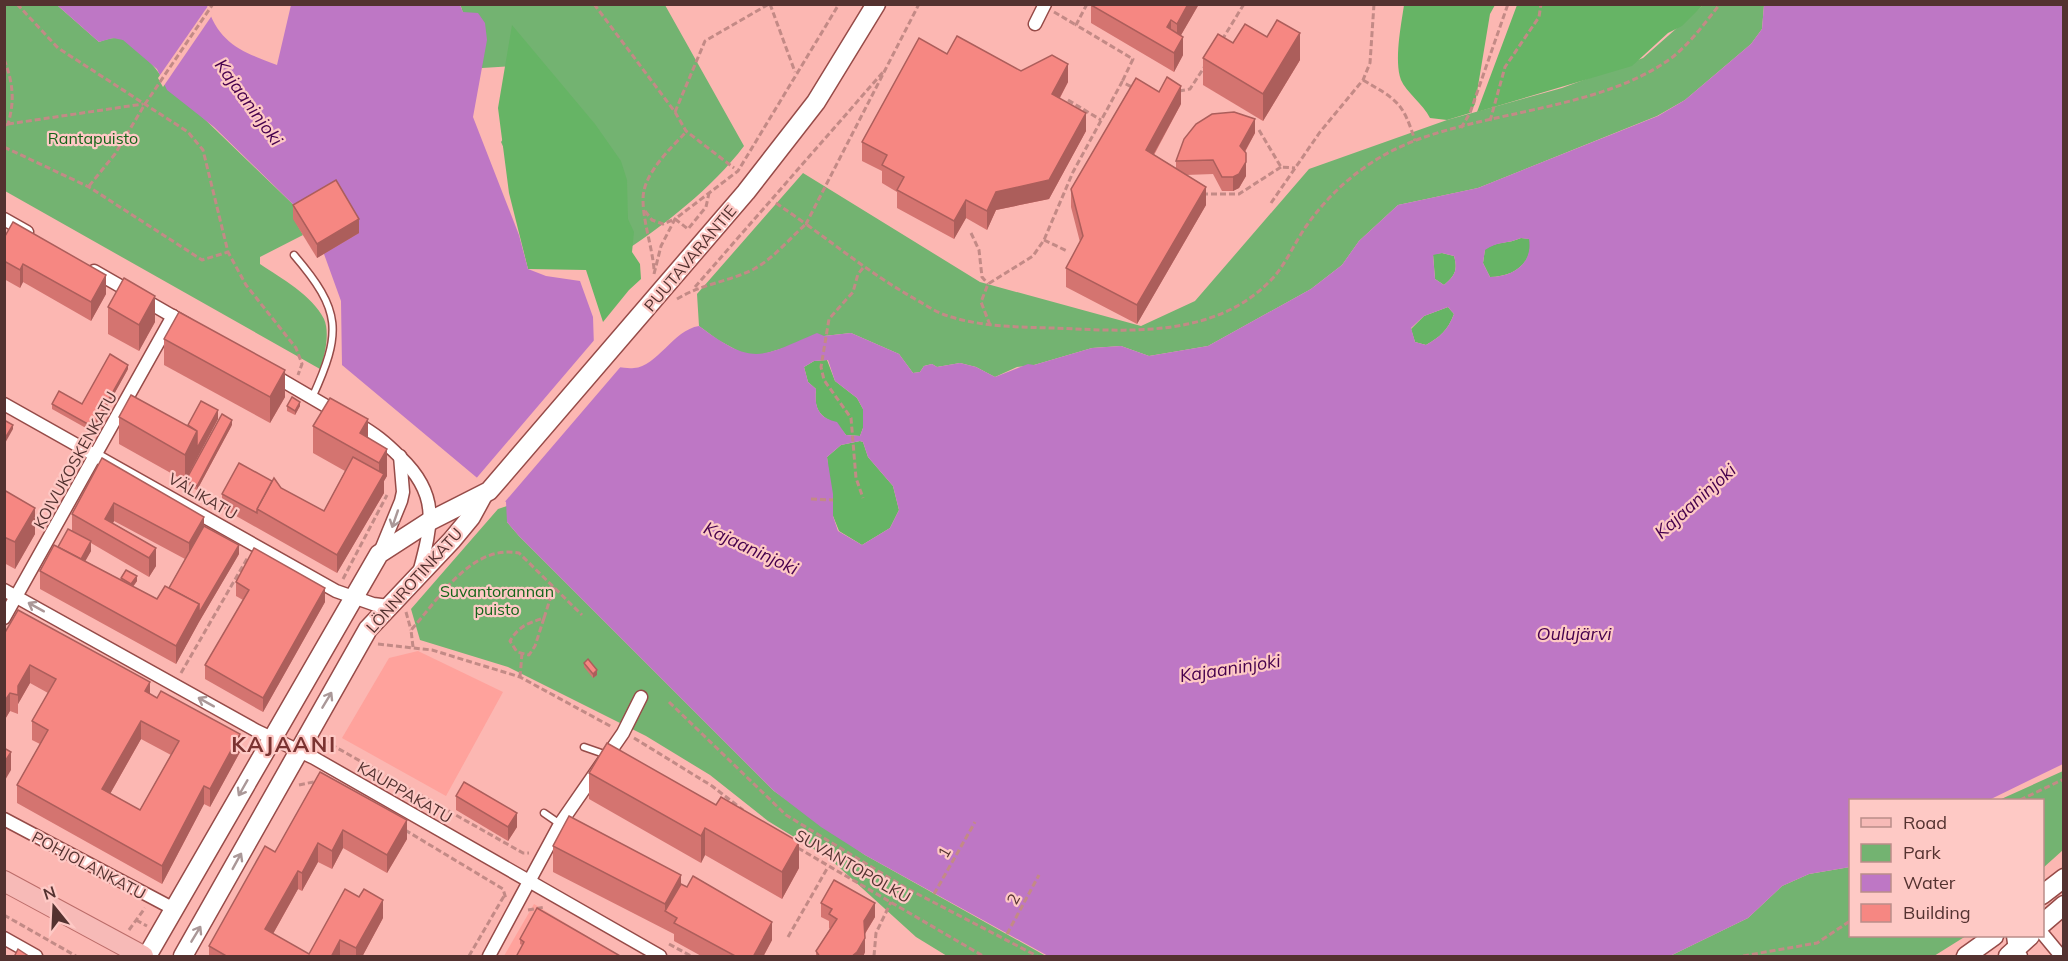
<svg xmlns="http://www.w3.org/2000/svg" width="2068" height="961" font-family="Mulish,sans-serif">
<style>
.built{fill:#ffa29c}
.green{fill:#73b371}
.forest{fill:#66b465}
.water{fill:#be77c5;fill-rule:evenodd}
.pier{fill:#fcb7b2}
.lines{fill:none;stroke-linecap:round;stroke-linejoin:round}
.lane-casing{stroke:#964b48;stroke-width:9}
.street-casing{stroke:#964b48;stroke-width:15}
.secondary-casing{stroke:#964b48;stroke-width:21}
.primary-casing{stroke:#bb6c69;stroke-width:22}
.path{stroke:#c38a86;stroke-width:3;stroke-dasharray:6 3;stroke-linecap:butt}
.lane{stroke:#fff;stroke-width:6}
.street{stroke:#fff;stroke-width:12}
.secondary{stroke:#fff;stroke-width:18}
.primary{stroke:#f7bab7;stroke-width:20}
.wall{fill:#d47470;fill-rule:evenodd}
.shaded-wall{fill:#ac5e5b}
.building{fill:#f68782;stroke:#ac5e5b;stroke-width:1.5;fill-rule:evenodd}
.oneway{stroke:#aa9898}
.labels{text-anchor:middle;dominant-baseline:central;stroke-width:4.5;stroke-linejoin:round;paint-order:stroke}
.park-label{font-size:16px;fill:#146519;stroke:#fec9c5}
.street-label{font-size:16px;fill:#543230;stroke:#fec9c5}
.water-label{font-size:18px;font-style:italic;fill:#46004d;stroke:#fec9c5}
.district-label{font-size:22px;font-weight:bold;letter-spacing:1.5px;fill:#7b3331;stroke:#fec9c5}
</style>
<rect width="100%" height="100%" fill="#fcb7b2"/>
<g class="built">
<polygon points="418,651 503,692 446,796 342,738 389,658"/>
<polygon points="534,904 620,956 504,956"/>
</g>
<g class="green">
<path d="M460,4L665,5L744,146C711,190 654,234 607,262L512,165L501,142L516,121L515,66L482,68Z"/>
<path d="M5,5H57L99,42C107,39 116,36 124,40C138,48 155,66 163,79L302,213L294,219L303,235L260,257V264C281,278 312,295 324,319C330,332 325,356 320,369L5,191Z"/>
<polygon points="1703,5 1764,5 1762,29 1751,44 1685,100 1657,116 1478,188 1398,205 1359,241 1342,265 1311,289 1208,346 1149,356 1121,346 1092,348 1034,365 1017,367 995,377 976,367 960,363 937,367 932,364 924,366 920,372 913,373 899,354 851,333 824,336 757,356 742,353 718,340 699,326 697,294 803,173 980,282 1141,326 1195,301 1309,169 1447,120 1562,88 1643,58"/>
<polygon points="507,506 507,522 519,536 774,791 865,855 1046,956 947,956 916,937 830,859 768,821 710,775 646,736 508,667 420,640 411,609 498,509"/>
<polygon points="2063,771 2063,850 2043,868 2042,800 1999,800"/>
<polygon points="1850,867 1850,936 1966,936 1934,956 1670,956 1748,918 1782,886 1809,874"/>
</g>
<g class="forest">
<path d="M1404,5H1495L1490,14L1475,104L1470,113L1447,120L1430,118C1423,104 1406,92 1401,80C1394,60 1401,26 1404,5Z"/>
<polygon points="1517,5 1517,4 1703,5 1682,26 1668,33 1632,66 1477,112"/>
<polygon points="512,25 595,124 621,161 627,180 628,219 634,232 632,252 640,264 641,279 629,290 603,322 586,270 528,269 509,193 498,108"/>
<path d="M1521,238L1530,239C1533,264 1513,277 1490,277L1483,263L1485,249C1497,241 1508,244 1521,238Z"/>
<path d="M1442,253L1454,256C1458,270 1455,276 1444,285L1435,279L1433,254Z"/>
<path d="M1448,307L1454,314C1448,330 1440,337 1426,345L1415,342L1411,329L1424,316Z"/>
<path d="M827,360L835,381L857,398L863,409V428L860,436L846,435C832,415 812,422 816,389L808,382L804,367L814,361Z"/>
<polygon points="860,441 863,442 868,457 893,486 899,510 890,528 862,545 839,531 833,516 827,457 841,445"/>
</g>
<path class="water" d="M57,5H207C218,43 242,52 277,65L291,5H460L463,12L478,13L485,23L487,40L473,117L519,235L528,269L546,276L580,281L593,317L594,347L606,365C615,366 625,369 634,368C657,367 673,330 699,326C753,366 759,358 817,333L824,336L851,333L899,354L913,373L920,372L924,366L932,364L937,367L960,363L976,367L995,377L1028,364L1034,365L1092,348L1121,346L1149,356L1208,346L1311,289L1342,265L1359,241L1398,205L1478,188L1658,116L1685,100L1751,44L1762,29L1764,5H2063V764L1989,800H1850V867L1809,874L1782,886L1748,918L1670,956H1048L865,855L821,827L774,791L519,536L507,522L506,502L342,365L341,301L324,254L302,213L214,127L167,90L157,69L123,40L113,38L99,42ZM1521,238L1529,239C1533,264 1513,277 1490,277L1483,263L1485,250C1497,241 1508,244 1521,238ZM1442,253L1454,256C1458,270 1455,276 1444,285L1435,279L1433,255ZM1448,307L1454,314C1448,330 1440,337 1426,345L1415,342L1411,328L1424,316ZM828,360L835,381L857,398L863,409V428L860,436L846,435L837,422C819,418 814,408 816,389L808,382L804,367L814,361ZM860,441L863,442L868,457L893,486L899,510L890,528L862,545L838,531L833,516V494L827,457L841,445Z"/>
<g class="pier">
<polygon points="208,6 213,14 163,87 158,78"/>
<polygon points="596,338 597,346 608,362 623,364 503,504 474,481"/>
</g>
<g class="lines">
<defs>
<g id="lane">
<path d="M294,255C342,311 342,332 312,398"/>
<polyline points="584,747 607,755"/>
<polyline points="544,813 560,824"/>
</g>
<g id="street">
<polyline points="1035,24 1045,4"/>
<polyline points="4,219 27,232"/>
<polyline points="94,271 188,325"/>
<polyline points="273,375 338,413"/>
<polyline points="4,404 336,591 373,604 389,606"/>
<path d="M356,423C375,434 385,442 400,457C440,495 432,524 419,573"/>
<polyline points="380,552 401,501 403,492 400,456"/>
<polyline points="4,590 257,731 314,758 660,956"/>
<polyline points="4,618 173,316"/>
<polyline points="4,819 174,909"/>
<polyline points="2042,933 2061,956"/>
<polyline points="2013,936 2015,950 2021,956"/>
<polyline points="4,938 36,956"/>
<polyline points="489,956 560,824 623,733 641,697"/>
</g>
<g id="secondary">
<polyline points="2042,895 2064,878"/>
<polyline points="2042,924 2064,905"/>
<polyline points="147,956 379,554 430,521 489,491 746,192 816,102 876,4"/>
<polyline points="183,956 368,629 452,540 471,517 483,495"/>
<polyline points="1966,956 1994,936"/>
<polyline points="2008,956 2030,936"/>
</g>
<polyline id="primary" points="4,881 143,956"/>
</defs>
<use href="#lane" class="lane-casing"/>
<use href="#street" class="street-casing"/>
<use href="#secondary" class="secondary-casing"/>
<use href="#primary" class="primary-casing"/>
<g class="path">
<polyline points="17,4 58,48 188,132 203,150 228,252 246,285 296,348 302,364 298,375"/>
<polyline points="594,4 675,112 686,131 734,168"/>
<polyline points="770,4 795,72"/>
<polyline points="1087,4 1076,25 1133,59 1122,82"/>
<polyline points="1054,12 1076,25"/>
<polyline points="1222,40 1244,4"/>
<path d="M4,59C13,83 15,100 8,124L4,126"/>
<path d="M1363,80C1397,100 1403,102 1415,141"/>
<polyline points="1179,91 1190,89 1205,66"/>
<polyline points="1068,100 1101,120"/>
<polyline points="675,112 705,41 769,4"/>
<polyline points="1490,121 1505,67 1539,17 1541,4"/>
<polyline points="8,124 143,104"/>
<polyline points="1461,128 1470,113 1508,4"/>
<polyline points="1259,130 1281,167 1295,168"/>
<polyline points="4,147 89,187 202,260 228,252"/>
<polyline points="89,186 115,154 145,104 213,4"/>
<polyline points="1202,194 1239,194 1281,167"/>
<polyline points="776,203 806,224 919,4"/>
<polyline points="1271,203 1320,132 1363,80 1370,63 1374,4"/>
<polyline points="645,211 652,220 663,224 675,219 688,229 706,207 709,193"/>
<polyline points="971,233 979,250 982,277 988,284"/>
<polyline points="1044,240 1067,251"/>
<polyline points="863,268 858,274 853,292 829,319 821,367 824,380 851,418 856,478 863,498"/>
<path d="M654,269C652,246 643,222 643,199C643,174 670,149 686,132"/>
<polyline points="654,274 661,246 675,219 738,171 839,4"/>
<polyline points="695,287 884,71"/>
<path d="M677,299C701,284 728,282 754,269C774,258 789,239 806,224C843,251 876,277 915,299C926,305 937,313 948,316C982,327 1018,327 1053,328C1126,331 1212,339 1269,282C1285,267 1294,243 1307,225C1334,187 1370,158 1414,141C1491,111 1602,108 1670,59C1689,45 1705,23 1720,4"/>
<polyline points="990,325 981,302 988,284 1033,256 1044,240 1073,172 1122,82 1134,88"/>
<polyline points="811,499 833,500"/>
<polyline points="343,579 387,495"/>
<polyline points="406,612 411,630"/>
<path d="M544,618L535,646L529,655L517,652L510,641C519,626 528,623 544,618L554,587"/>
<polyline points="378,644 432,650 520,677 612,727"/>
<path d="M413,647L411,630C439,599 471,544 519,553L582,615"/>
<polyline points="181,673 248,557"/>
<polyline points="520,677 522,653"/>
<polyline points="669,702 786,815 906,888 1037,956"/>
<polyline points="634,738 712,786 743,810"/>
<polyline points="323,740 523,853 529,853"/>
<polyline points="299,785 318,781"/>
<polyline points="2020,800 2064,779"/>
<polyline points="405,830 503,889 506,899"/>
<polyline points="798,848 983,956"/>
<polyline points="934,894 975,822"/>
<polyline points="528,910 545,907"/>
<polyline points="4,915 76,956"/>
<polyline points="136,920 147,926"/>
<polyline points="129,930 145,908"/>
<polyline points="1007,934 1039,875"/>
<polyline points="788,937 828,867"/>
<polyline points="669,944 691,956"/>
<polyline points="469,956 504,896"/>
<polyline points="874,956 876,933 891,902"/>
<polyline points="1743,956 1817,943 1850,921"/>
</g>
<use href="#lane" class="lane"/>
<use href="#street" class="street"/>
<use href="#secondary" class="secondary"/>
<use href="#primary" class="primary"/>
</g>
<g class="wall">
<polygon points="1199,4 1181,35 1183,55 1174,72 1091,23 1091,5"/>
<polygon points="1267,37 1300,60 1263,121 1203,85 1203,58 1233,43"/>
<polygon points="947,54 1068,82 1060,98 1086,131 1049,199 996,210 987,230 966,218 954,239 897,208 897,192 882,183 882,171 862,161 862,142"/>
<polygon points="1181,104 1154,155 1176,168 1176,161 1255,133 1245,152 1246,176 1239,188 1233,191 1222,191 1213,174 1186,175 1206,205 1137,324 1066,287 1066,268 1080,242 1071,207 1071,189"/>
<polygon points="293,205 359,233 317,258 293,219"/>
<polygon points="4,238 106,294 91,321 23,282 20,288 4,279"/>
<polygon points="108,307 155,322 139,351 108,334"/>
<polygon points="164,339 285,397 270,423 164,365"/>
<polygon points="128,369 93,432 52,409 52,404 82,404"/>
<polygon points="287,406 300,406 295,415 287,411"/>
<polygon points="119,417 188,425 218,419 185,481 119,444"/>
<polygon points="232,425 197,490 186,485 186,480"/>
<polygon points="313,426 368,438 387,476 384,481 384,493 337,573 222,508 222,494 281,488 324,511 345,471 313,453"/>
<path d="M102,458L204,526L239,554L199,622L176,664L40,589V571L58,547L72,531V514ZM114,521L185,559L169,588L157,599L133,587L137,581L121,578V580L85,561L91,551V543L149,577L156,566V548L113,523Z"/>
<polygon points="4,490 35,534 15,569 4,563"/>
<polygon points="236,582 325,602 263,712 205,679 205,665 243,600 236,596"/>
<path d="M4,634L150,694L240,752L210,807L204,804L162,884L17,803V785L40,744L32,740V721L48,693L30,683L18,704V714L10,711L4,721ZM141,739L171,755L140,810L110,794Z"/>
<polygon points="584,663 597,675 593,678 584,667"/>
<polygon points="320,772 407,839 387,873 343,848 332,869 318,862 302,891 298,889 273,934 309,954 383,918 362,957 209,957 209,946 275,852"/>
<polygon points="589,773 799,868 782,899 705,855 701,863 589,799"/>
<polygon points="456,796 517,827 508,841 456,810"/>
<polygon points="553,846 681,884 772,940 763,957 703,957 674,941 674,934 553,872"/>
<polygon points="821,903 875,917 865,934 865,952 863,957 816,957 816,951 830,929 829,928 829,921 821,917"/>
<polygon points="520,939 622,957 522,945 520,944"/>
</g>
<g class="shaded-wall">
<polygon points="1188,4 1199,4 1177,42 1177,24"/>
<polygon points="1171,20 1171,39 1167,27"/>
<polygon points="1300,33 1300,60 1263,121 1263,94"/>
<polygon points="1183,37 1183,55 1174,72 1174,53"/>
<polygon points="1068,64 1068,82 1052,112 1052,94"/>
<polygon points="1181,86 1181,104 1146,168 1146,150"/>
<polygon points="1086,113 1086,131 1049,199 996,210 987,230 987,211 996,192"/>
<polygon points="1255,119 1255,133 1240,160 1240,146"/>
<polygon points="1246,162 1246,176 1239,188 1233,191 1233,177"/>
<polygon points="1206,187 1206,205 1137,324 1137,305"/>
<polygon points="966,200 966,218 954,239 954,221"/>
<polygon points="359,219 359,233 317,258 317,244"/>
<polygon points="23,264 23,282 20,288 20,270"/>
<polygon points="106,275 106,294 91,321 91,302"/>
<polygon points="155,296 155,322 139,351 139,325"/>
<polygon points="128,365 128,369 93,432 93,427"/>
<polygon points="285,370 285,397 270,423 270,397"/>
<polygon points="300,402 300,406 295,415 295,411"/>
<polygon points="218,410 218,419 185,481 185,455 197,431"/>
<polygon points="368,419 368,446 360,433"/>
<polygon points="232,420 232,425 197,490 197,486"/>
<polygon points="13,425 13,429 4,445 4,440"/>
<polygon points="387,449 387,476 384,481 384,493 337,573 337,555 379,483 379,463"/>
<polygon points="114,503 114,521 107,534 105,519"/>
<polygon points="35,508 35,534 15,569 15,542"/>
<polygon points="204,517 204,535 189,561 189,543"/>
<polygon points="91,541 91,551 77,576 77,566"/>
<polygon points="239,545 239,554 199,622 176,664 176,646 199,604"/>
<polygon points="156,548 156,566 149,577 149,558"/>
<polygon points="137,576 137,581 131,589 131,584"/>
<polygon points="325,588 325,602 263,712 263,698"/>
<polygon points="30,665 30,683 18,704 18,686"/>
<polygon points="597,670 597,675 593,678 593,674"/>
<polygon points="150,682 150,701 145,691"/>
<polygon points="10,693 10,711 4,721 4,702"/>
<polygon points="141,721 141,739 102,808 102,789"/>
<polygon points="240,734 240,752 210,807 210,789"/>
<polygon points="11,752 11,770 4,782 4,763"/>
<polygon points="204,786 204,804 162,884 162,866"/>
<polygon points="517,813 517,827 508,841 508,827"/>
<polygon points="407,820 407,839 387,873 387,855"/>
<polygon points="705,828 705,855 701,863 701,836"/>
<polygon points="343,830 343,848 332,869 332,851"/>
<polygon points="799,842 799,868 782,899 782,872"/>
<polygon points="318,843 318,862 302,891 302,873"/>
<polygon points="298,871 298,889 265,948 265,929"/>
<polygon points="681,875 681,902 665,911 665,930 665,904"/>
<polygon points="383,900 383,918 362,957 356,957 356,948"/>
<polygon points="875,903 875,917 864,935 864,921"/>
<polygon points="772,922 772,940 763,957 753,957"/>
<polygon points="865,938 865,952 863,957 851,957"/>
<polygon points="340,940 340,957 331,957"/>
</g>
<g class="building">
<polygon points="1188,4 1177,24 1171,20 1167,27 1183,37 1174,53 1091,5"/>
<polygon points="1277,20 1300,33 1263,94 1203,58 1218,34 1233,43 1245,24 1267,37"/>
<polygon points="957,36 1021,71 1052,55 1068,64 1052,94 1086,113 1049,180 996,192 987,211 966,200 954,221 897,190 904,177 882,165 887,155 862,142 919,38 947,54"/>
<polygon points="1167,77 1181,86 1146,150 1206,187 1137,305 1066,268 1083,236 1071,189 1136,78 1159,92"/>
<polygon points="1234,112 1255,119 1240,146 1246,153 1246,162 1239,174 1233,177 1222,177 1213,160 1176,161 1184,139 1196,124 1212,114"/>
<polygon points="336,180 359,219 317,244 293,205"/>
<polygon points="13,222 106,275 91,302 23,264 20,270 4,261 4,238"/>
<polygon points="124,278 155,296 139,325 108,307"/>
<polygon points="179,312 285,370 270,397 164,339"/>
<polygon points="110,354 128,365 93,427 52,404 59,391 82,404"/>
<polygon points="131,395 197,431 185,455 119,417"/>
<polygon points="292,397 300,402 295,411 287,406"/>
<polygon points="330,398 368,419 360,433 387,449 379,463 313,426"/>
<polygon points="201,401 218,410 197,448 197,431 188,425"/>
<polygon points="222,414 232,420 197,486 186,480"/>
<polygon points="4,420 13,425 4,440"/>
<polygon points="353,457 384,474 337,555 257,509 274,478 281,488 324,511"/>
<polygon points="102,458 204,517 189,543 114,503 105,519 156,548 149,558 72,514"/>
<polygon points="239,463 272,481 257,509 257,513 222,494"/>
<polygon points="4,490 35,508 15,542 4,537"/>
<polygon points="204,526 239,545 199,613 199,604 169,588"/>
<polygon points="68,529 91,541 81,559 58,547"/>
<polygon points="54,545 157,599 165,586 199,604 176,646 40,571"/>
<polygon points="254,548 325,588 263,698 205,665 249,590 236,582"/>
<polygon points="126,570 137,576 131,584 121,578"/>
<path d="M18,610L150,682L145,691L157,698L161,691L240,734L210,789L204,786L162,866L17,785L48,730L32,721L56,679L30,665L18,686V695L10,693L4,702V634ZM141,721L179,741L140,810L102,789Z"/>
<polygon points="588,659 597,670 593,674 584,663"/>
<polygon points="607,743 716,805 721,797 799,842 782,872 705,828 701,836 589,773"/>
<polygon points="4,748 11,752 4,763"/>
<polygon points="320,772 407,820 387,855 343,830 332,851 318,843 302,873 298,871 265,929 309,954 345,889 359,897 364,889 383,900 356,948 340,940 331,957 228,957 209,946 265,846 275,852"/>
<polygon points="464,782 517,813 508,827 456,796"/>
<polygon points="569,816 681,875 665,904 553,846"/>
<polygon points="693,876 772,922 753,957 737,957 674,923 677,918 665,911 681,884 687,887"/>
<polygon points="834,880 875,903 864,921 865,938 857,952 851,957 820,957 816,951 837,919 829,914 832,909 821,903"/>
<polygon points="537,908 622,957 516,957 524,942 520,939"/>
<polygon points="18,949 30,957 14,957"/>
</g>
<defs><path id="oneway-shaft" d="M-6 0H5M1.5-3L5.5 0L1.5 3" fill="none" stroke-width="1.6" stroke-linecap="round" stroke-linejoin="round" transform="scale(1.5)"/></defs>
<g class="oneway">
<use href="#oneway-shaft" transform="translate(395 519) rotate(109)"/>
<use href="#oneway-shaft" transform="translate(36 607) rotate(-151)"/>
<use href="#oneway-shaft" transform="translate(327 700) rotate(-59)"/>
<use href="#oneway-shaft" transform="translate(206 702) rotate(-151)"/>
<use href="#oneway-shaft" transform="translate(243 788) rotate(120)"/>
<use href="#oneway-shaft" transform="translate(237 861) rotate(-61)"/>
<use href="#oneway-shaft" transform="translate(196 934) rotate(-59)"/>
</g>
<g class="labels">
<g class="park-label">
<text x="93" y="138">Rantapuisto</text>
<text x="497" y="591">Suvantorannan<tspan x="497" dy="18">puisto</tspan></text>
</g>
<g class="street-label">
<text transform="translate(690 258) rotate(-50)">PUUTAVARANTIE</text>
<text transform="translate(75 460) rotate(-61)">KOIVUKOSKENKATU</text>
<text transform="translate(203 496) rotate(30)">VÄLIKATU</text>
<text transform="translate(414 580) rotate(-48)">LÖNNROTINKATU</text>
<text transform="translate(405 792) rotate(30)">KAUPPAKATU</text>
<text transform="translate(944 852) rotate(-60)">1</text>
<text transform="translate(89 865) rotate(28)">POHJOLANKATU</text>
<text transform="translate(853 866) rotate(30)">SUVANTOPOLKU</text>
<text transform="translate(1013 899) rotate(-61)">2</text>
</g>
<g class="water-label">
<text transform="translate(249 102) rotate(54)">Kajaaninjoki</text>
<text transform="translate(1695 501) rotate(-42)">Kajaaninjoki</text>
<text transform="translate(751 548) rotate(25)">Kajaaninjoki</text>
<text x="1574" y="633">Oulujärvi</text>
<text transform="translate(1230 668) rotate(-9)">Kajaaninjoki</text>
</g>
<g class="district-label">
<text x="284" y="744">KAJAANI</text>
</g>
</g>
<rect width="2068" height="961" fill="none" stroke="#543230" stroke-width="12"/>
<rect x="1849" y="799" width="195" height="138" fill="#fec9c5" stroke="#ba8d89" stroke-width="1.5"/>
<rect x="1861" y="818" width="30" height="9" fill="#f7bab7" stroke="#ba8d89" stroke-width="1.5"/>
<text x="1903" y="829" font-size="18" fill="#543230">Road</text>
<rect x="1861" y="844" width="30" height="18" fill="#73b371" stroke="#ba8d89" stroke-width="1.5"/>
<text x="1903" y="859" font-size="18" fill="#543230">Park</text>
<rect x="1861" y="874" width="30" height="18" fill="#be77c5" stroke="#ba8d89" stroke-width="1.5"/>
<text x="1903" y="889" font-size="18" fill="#543230">Water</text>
<rect x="1861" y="904" width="30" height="18" fill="#f68782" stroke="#ba8d89" stroke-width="1.5"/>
<text x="1903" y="919" font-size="18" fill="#543230">Building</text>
<g transform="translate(54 907) rotate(342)" stroke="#fec9c5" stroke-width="4.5" paint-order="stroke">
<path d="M0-4.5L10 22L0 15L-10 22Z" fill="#543230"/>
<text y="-9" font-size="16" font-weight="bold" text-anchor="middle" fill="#543230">N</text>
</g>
</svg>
